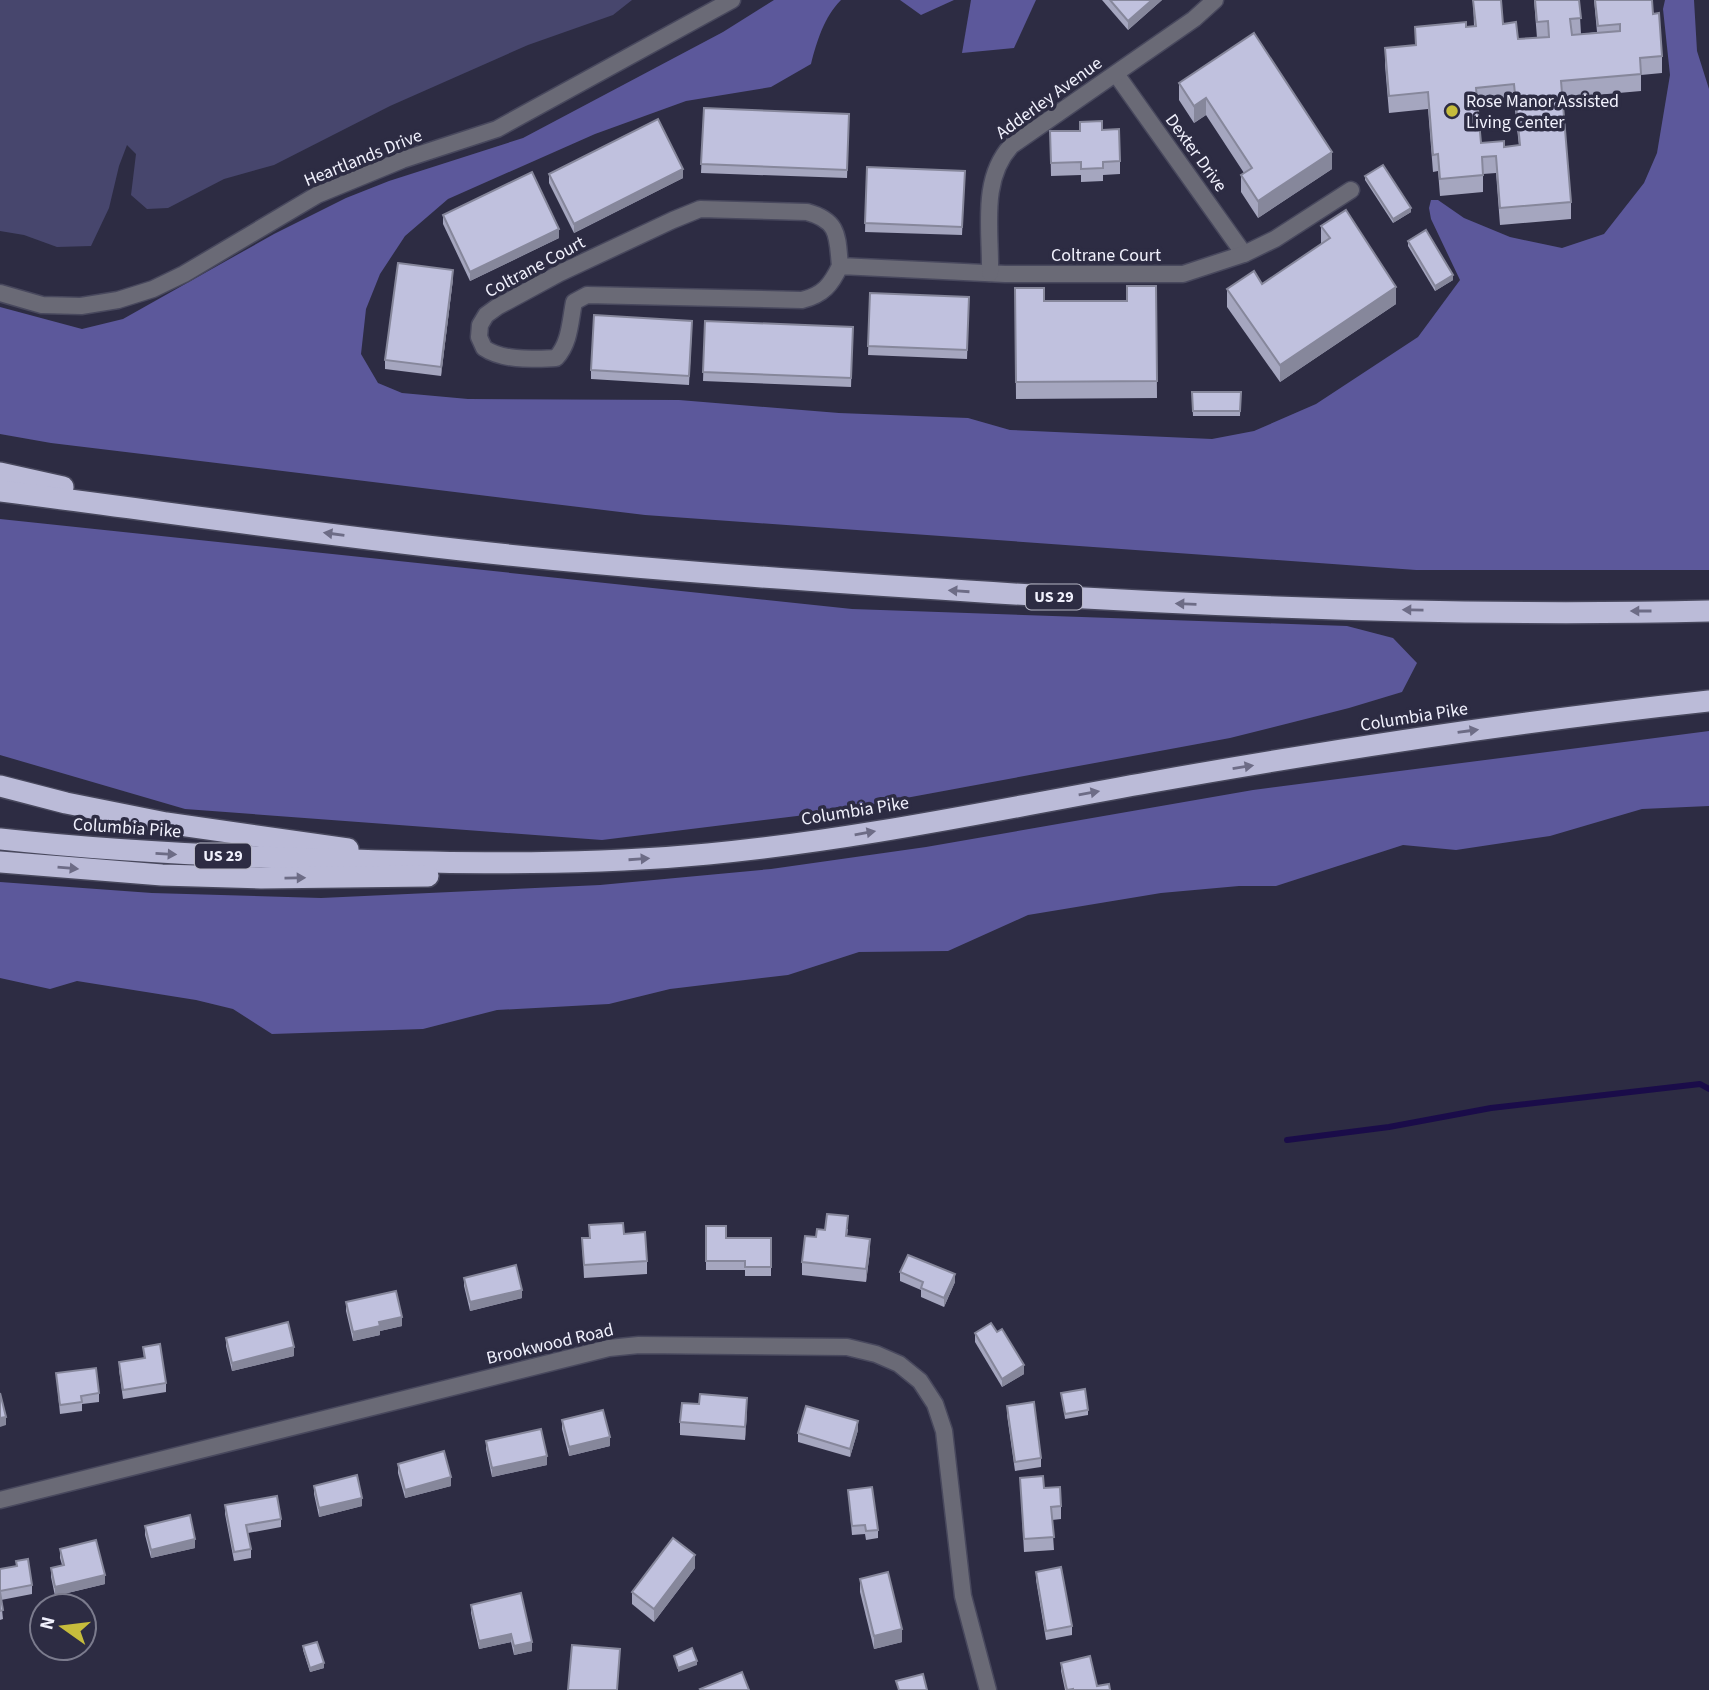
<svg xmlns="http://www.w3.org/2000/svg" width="1709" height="1690" font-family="'Source Sans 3',sans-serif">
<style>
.green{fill:#47466d}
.forest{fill:#5c589b}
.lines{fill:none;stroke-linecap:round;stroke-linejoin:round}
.stream{stroke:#1a0c49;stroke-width:6}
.street-casing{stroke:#48485d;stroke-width:19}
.highway-casing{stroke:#48485d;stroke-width:24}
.street{stroke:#6a6a76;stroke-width:16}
.highway{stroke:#bbbbd8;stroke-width:21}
.wall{fill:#a5a6bf;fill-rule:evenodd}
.shaded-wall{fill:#86879b}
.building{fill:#c0c1de;stroke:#86879b;stroke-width:2;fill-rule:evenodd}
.oneway{fill:#6d6c86}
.poi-dot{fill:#c6bc3c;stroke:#2d2c43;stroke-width:2.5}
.labels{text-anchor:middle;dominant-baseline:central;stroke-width:7;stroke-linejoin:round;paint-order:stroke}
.shield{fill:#2d2c43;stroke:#b6b6c5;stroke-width:2}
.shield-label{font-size:16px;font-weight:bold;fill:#f1f1fd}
.street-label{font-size:18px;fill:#f1f1fd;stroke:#2d2c43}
.poi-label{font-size:18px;fill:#f1f1fd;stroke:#2d2c43;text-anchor:start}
</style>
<rect width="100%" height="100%" fill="#2d2c43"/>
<polygon class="green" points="0,0 632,0 613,15 528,45 390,106 274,165 224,179 168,208 147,209 131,195 136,154 127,145 119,166 109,208 91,246 57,247 24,235 0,231"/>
<g class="forest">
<path d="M774,0H841C824,17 817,41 811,64L771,87L686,101L595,134L448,199L405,236L380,274L366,309L361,354L378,383L402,393L468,399L679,400L839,413L968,418L1010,430L1212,439L1254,431L1316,404L1418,337L1460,280L1431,219L1429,208L1431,200H1438L1464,218L1510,237L1562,248L1604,234L1644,183L1657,153L1670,75L1663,9L1665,0H1694L1697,51L1709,89V570H1416L645,515L51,443L0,434V307L82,329L123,319L274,234L346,198L389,181L523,138L723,32Z"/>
<polygon points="900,0 954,0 921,15"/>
<polygon points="971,0 1036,0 1014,48 962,53"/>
<polygon points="0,519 852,609 1347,626 1393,638 1417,663 1402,692 1349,708 1230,738 830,812 602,840 185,809 0,755"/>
<polygon points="1709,731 1709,806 1642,809 1550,836 1456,850 1403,845 1276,886 1239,886 1161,893 1028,915 948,951 859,952 788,975 670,989 609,1004 497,1010 423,1029 272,1034 233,1009 196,1000 77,981 50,989 0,978 0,882 152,893 321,898 600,885 771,869 926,847 1253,790"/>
</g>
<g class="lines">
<polyline class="stream" points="1287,1140 1389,1127 1491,1108 1700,1084 1709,1089"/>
<defs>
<g id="street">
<polyline points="1116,74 1244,254"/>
<path d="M840,266C837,237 840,221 807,212L700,209L673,220L560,273L497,307L486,315L480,325L479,337L484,348C503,361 532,359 556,358C570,343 570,322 574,302L587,295L802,300C823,295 831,285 840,266L1005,274H1183L1244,254L1275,239L1351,190"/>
<path d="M990,273C991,231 980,180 1011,146L1194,19L1215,0"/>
<polyline points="0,293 42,305 81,306 118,300 153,289 184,274 317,195 402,160 497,129 732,0"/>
<polyline points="0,1500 609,1348 639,1345 847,1347 876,1354 899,1364 920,1381 935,1404 944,1431 963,1596 988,1690"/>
</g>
<g id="highway">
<polyline points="0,473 63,487"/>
<path d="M0,491C134,508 268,527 402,543C590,566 779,579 968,591C1213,607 1463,617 1709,611"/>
<polyline points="0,786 66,803 166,823 348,849"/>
<path d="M0,839C118,852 236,857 354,860C472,864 591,865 708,854C858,840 1005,808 1152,782C1337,749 1523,721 1709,701"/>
<polyline points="0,862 162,875 261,878 428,876"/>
</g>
</defs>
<use href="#street" class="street-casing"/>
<use href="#highway" class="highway-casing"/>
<use href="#street" class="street"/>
<use href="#highway" class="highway"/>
</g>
<g class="wall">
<polygon points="1102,0 1162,0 1128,30"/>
<path d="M1473,0L1503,24L1518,39L1537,38L1534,0H1579L1581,34L1597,32L1594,0H1652L1653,14L1662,56V73L1641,75V91L1562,98L1571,202V219L1500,225L1496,173L1483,174V192L1440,196L1438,171L1433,172L1428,109L1389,113L1385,65V48L1415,45V27L1474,26ZM1514,101L1519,146L1504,147L1481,143L1477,105Z"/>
<polygon points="1179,83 1332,169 1258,218 1241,192 1241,175 1244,173 1206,115 1194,123 1179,100"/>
<polygon points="704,108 849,114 847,178 701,173"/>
<polygon points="1102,130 1120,161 1120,174 1103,175 1103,181 1081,182 1081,175 1051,176 1050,131"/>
<polygon points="867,167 965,171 962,235 865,232"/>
<polygon points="549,174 683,178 574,233 549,183"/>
<polygon points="1365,176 1411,212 1393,223 1365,180"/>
<polygon points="443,215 559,238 470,281 443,224"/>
<polygon points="1321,226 1396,304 1280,382 1227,307 1227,289 1262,284 1321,244"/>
<polygon points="1408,241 1453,280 1435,291 1408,246"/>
<polygon points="453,279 441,376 385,369 385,360"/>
<polygon points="1156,286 1157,398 1016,399 1015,288 1044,301 1127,301"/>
<polygon points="870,293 969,297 967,359 868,355"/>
<polygon points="705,321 853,327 851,387 703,381"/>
<polygon points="692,329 689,385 591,379 591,370"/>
<polygon points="1192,392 1241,392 1240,416 1193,416"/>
<polygon points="589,1225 624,1234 647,1261 647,1274 584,1278 582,1238 589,1238"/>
<polygon points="706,1226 726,1238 771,1238 771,1276 745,1276 745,1270 706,1270"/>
<polygon points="848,1229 847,1236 870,1251 866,1282 802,1275 802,1262 816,1237 825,1230"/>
<polygon points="900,1272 955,1282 944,1307 921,1297 921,1290 900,1281"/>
<polygon points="464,1278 522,1298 470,1311 464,1286"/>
<polygon points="346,1302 402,1326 380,1331 380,1335 353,1341 346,1311"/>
<polygon points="997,1332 1024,1374 1002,1387 975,1342 975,1333"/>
<polygon points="226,1338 294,1356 232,1371 226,1346"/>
<polygon points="143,1347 166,1383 166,1392 123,1399 119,1370 119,1362 144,1358"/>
<polygon points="56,1373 99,1393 99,1402 82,1404 82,1411 60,1414"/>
<polygon points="1061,1393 1088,1410 1088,1415 1065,1419"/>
<polygon points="1007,1406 1041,1458 1041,1467 1015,1471 1007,1415"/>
<polygon points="747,1411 745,1440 680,1435 680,1422"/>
<polygon points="562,1420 610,1446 569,1456 562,1429"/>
<polygon points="858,1430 850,1457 798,1442 798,1433"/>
<polygon points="486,1441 547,1465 492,1477 486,1449"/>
<polygon points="398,1464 451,1486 405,1498 398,1473"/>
<polygon points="1020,1478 1044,1488 1061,1506 1061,1519 1052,1520 1054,1550 1024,1552"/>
<polygon points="314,1486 362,1506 319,1517 314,1494"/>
<polygon points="848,1490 878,1530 878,1538 866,1540 865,1534 852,1535"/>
<polygon points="225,1505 281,1519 281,1527 248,1533 251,1549 251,1558 234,1561 225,1514"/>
<polygon points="145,1526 195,1548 151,1558 145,1535"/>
<polygon points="60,1549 105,1584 55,1596 51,1577 51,1568 62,1565 60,1558"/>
<polygon points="16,1561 32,1585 32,1594 1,1600 3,1619 0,1620 0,1569 16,1566"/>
<polygon points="695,1568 654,1622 632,1604 632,1592"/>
<polygon points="1036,1572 1072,1626 1072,1635 1046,1640 1036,1580"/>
<polygon points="860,1579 902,1642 874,1649 860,1592"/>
<polygon points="471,1605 532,1651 514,1655 511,1642 479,1649 471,1613"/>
<polygon points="303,1646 324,1668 310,1672 303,1650"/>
<polygon points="1061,1663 1097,1686 1110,1690 1065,1690 1061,1671"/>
</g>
<g class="shaded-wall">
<polygon points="1152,0 1162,0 1128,30 1128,21"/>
<polygon points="1206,98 1206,115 1194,123 1194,106"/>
<polygon points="1332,152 1332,169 1258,218 1258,201"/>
<polygon points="683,169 683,178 574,233 574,224"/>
<polygon points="1411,208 1411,212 1393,223 1393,219"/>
<polygon points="559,229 559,238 470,281 470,272"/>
<polygon points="453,270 453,279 441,376 441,367"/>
<polygon points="1453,275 1453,280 1435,291 1435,286"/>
<polygon points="1396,287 1396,304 1280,382 1280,365"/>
<polygon points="870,1239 870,1251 866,1282 866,1269"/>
<polygon points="955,1274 955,1282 944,1307 944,1298"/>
<polygon points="522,1290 522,1298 470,1311 470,1302"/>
<polygon points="402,1317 402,1326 380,1331 380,1335 353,1341 353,1332 379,1322"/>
<polygon points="294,1347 294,1356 232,1371 232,1363"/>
<polygon points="1024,1365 1024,1374 1002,1387 1002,1379"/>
<polygon points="747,1398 747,1411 745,1440 745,1427"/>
<polygon points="6,1417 6,1425 0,1427 0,1418"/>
<polygon points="858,1421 858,1430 850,1457 850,1449"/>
<polygon points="610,1437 610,1446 569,1456 569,1447"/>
<polygon points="547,1456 547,1465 492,1477 492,1468"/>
<polygon points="451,1477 451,1486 405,1498 405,1490"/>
<polygon points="362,1498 362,1506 319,1517 319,1508"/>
<polygon points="195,1539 195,1548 151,1558 151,1550"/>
<polygon points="695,1555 695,1568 654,1622 654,1609"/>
<polygon points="105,1575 105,1584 55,1596 55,1587"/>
<polygon points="902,1629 902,1642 874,1649 874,1636"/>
<polygon points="511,1634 511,1642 479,1649 479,1641"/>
<polygon points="532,1642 532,1651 514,1655 514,1646"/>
<polygon points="697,1661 697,1665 678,1672 678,1668"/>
<polygon points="324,1663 324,1668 310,1672 310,1668"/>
</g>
<g class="building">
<polygon points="1110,0 1152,0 1128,21"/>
<path d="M1473,0H1501L1503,24L1516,22L1518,39L1549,37L1548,21L1537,22L1535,0H1579L1581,18L1570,19L1572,35L1620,31V24L1598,26L1595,0H1652L1653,14L1659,13L1662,56L1640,58L1641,74L1561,81L1571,202L1500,208L1496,156L1482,157L1483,175L1440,179L1438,154L1433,155L1428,92L1389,96L1385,48L1416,45L1415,27L1466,22V27L1476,26ZM1514,84L1520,145L1504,147V141L1481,143L1476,88Z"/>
<polygon points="1254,33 1332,152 1258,201 1241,175 1252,168 1206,98 1194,106 1179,83"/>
<polygon points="704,108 849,114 847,170 701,164"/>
<polygon points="658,119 683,169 574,224 549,174"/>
<polygon points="1102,121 1102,130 1119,129 1120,161 1103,162 1103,168 1081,169 1081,162 1051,163 1050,131 1080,131 1080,122"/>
<polygon points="1383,165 1411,208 1393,219 1365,176"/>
<polygon points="867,167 965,171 962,227 865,223"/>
<polygon points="532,172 559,229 470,272 443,215"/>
<polygon points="1346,210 1396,287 1280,365 1227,289 1254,271 1262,284 1330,238 1321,226"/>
<polygon points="1426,230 1453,275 1435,286 1408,241"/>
<polygon points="398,263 453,270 441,367 385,360"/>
<polygon points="1127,286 1156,286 1157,381 1016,382 1015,288 1044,288 1044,301 1127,301"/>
<polygon points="870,293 969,297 967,350 868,346"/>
<polygon points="594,315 692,321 689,376 591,370"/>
<polygon points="705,321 853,327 851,378 703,372"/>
<polygon points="1192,392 1241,392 1240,411 1193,411"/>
<polygon points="827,1214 848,1216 846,1236 870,1239 866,1269 802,1262 805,1236 816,1237 817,1229 825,1230"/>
<polygon points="623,1223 624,1234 645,1232 647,1261 584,1265 582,1238 590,1238 589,1225"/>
<polygon points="706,1226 726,1226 726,1238 771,1238 771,1267 745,1267 745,1261 706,1261"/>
<polygon points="908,1255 955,1274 944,1298 921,1288 923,1282 900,1272"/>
<polygon points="516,1265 522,1290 470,1302 464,1278"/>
<polygon points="396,1291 402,1317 379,1322 380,1326 353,1332 346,1302"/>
<polygon points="288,1322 294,1347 232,1363 226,1338"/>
<polygon points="991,1323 997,1332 1002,1329 1024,1365 1002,1379 975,1333"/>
<polygon points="160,1344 166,1383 123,1390 119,1362 145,1358 143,1347"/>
<polygon points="96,1368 99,1393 81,1396 82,1402 60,1405 56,1373"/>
<polygon points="1085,1389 1088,1410 1065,1414 1061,1393"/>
<polygon points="0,1393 6,1417 0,1418"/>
<polygon points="700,1394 747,1398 745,1427 680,1422 682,1403 699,1404"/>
<polygon points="1034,1402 1041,1458 1015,1462 1007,1406"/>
<polygon points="806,1406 858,1421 850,1449 798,1433"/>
<polygon points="603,1410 610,1437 569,1447 562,1420"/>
<polygon points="541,1429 547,1456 492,1468 486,1441"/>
<polygon points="444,1451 451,1477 405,1490 398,1464"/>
<polygon points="357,1475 362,1498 319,1508 314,1486"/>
<polygon points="1043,1476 1044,1488 1060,1487 1061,1506 1051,1507 1054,1537 1024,1539 1020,1478"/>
<polygon points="872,1487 878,1530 866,1531 865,1525 852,1526 848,1490"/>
<polygon points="277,1496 281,1519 246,1525 251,1549 234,1552 225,1505"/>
<polygon points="190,1515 195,1539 151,1550 145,1526"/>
<polygon points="673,1538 695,1555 654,1609 632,1592"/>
<polygon points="96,1540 105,1575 55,1587 51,1568 64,1565 60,1549"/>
<polygon points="28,1559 32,1585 0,1591 0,1569 17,1566 16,1561"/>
<polygon points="1061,1567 1072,1626 1046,1631 1036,1572"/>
<polygon points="888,1572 902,1629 874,1636 860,1579"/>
<polygon points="0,1592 3,1610 0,1611"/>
<polygon points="521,1593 532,1642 514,1646 511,1634 479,1641 471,1605"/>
<polygon points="317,1642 324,1663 310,1668 303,1646"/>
<polygon points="572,1645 620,1649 617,1690 568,1690"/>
<polygon points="692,1648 697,1661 678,1668 674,1656"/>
<polygon points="1090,1656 1097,1686 1109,1684 1110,1690 1073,1690 1073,1689 1067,1690 1061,1663"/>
<polygon points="742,1672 749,1690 701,1690 700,1689"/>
<polygon points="923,1674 927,1690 899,1690 896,1681"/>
</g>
<defs><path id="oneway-solid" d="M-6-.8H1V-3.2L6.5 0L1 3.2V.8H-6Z" transform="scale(1.75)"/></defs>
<g class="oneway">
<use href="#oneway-solid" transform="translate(334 534) rotate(-172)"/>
<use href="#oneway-solid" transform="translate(959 591) rotate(-176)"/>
<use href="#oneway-solid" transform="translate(1186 604) rotate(-178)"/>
<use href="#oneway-solid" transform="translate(1413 610) rotate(-179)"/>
<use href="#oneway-solid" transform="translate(1641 611) rotate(180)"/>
<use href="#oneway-solid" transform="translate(1468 731) rotate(-8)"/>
<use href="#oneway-solid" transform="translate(1243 767) rotate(-9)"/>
<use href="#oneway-solid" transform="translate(1089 793) rotate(-10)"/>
<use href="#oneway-solid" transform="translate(865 833) rotate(-10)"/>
<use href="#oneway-solid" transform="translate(166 854) rotate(3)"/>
<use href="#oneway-solid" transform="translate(639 859) rotate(-4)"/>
<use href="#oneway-solid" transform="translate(68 868) rotate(5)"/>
<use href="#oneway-solid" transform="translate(295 878) rotate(-1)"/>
</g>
<circle class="poi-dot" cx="1452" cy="111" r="7"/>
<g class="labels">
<g class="shield">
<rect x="1026" y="584.5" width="56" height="25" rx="5"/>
<rect x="195" y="843.5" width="56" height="25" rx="5"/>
</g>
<g class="shield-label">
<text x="1054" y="597">US 29</text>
<text x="223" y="856">US 29</text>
</g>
<g class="street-label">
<text transform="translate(1049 98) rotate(-36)">Adderley Avenue</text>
<text transform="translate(1196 153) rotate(54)">Dexter Drive</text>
<text transform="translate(363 158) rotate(-22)">Heartlands Drive</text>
<text x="1106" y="255">Coltrane Court</text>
<text transform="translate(535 267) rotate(-28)">Coltrane Court</text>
<text transform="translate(1414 717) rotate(-9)">Columbia Pike</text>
<text transform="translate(855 811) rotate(-9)">Columbia Pike</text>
<text transform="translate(127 828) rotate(4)">Columbia Pike</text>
<text transform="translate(550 1344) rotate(-13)">Brookwood Road</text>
</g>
<g class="poi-label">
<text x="1466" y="101">Rose Manor Assisted<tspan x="1466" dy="21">Living Center</tspan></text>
</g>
</g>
<g transform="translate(63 1627) rotate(284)"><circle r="33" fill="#2d2c43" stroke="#7b7b8d" stroke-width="2"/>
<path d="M0-5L12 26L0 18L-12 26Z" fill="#c6bc3c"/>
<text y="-10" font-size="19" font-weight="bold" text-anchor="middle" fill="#f1f1fd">N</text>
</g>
</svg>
